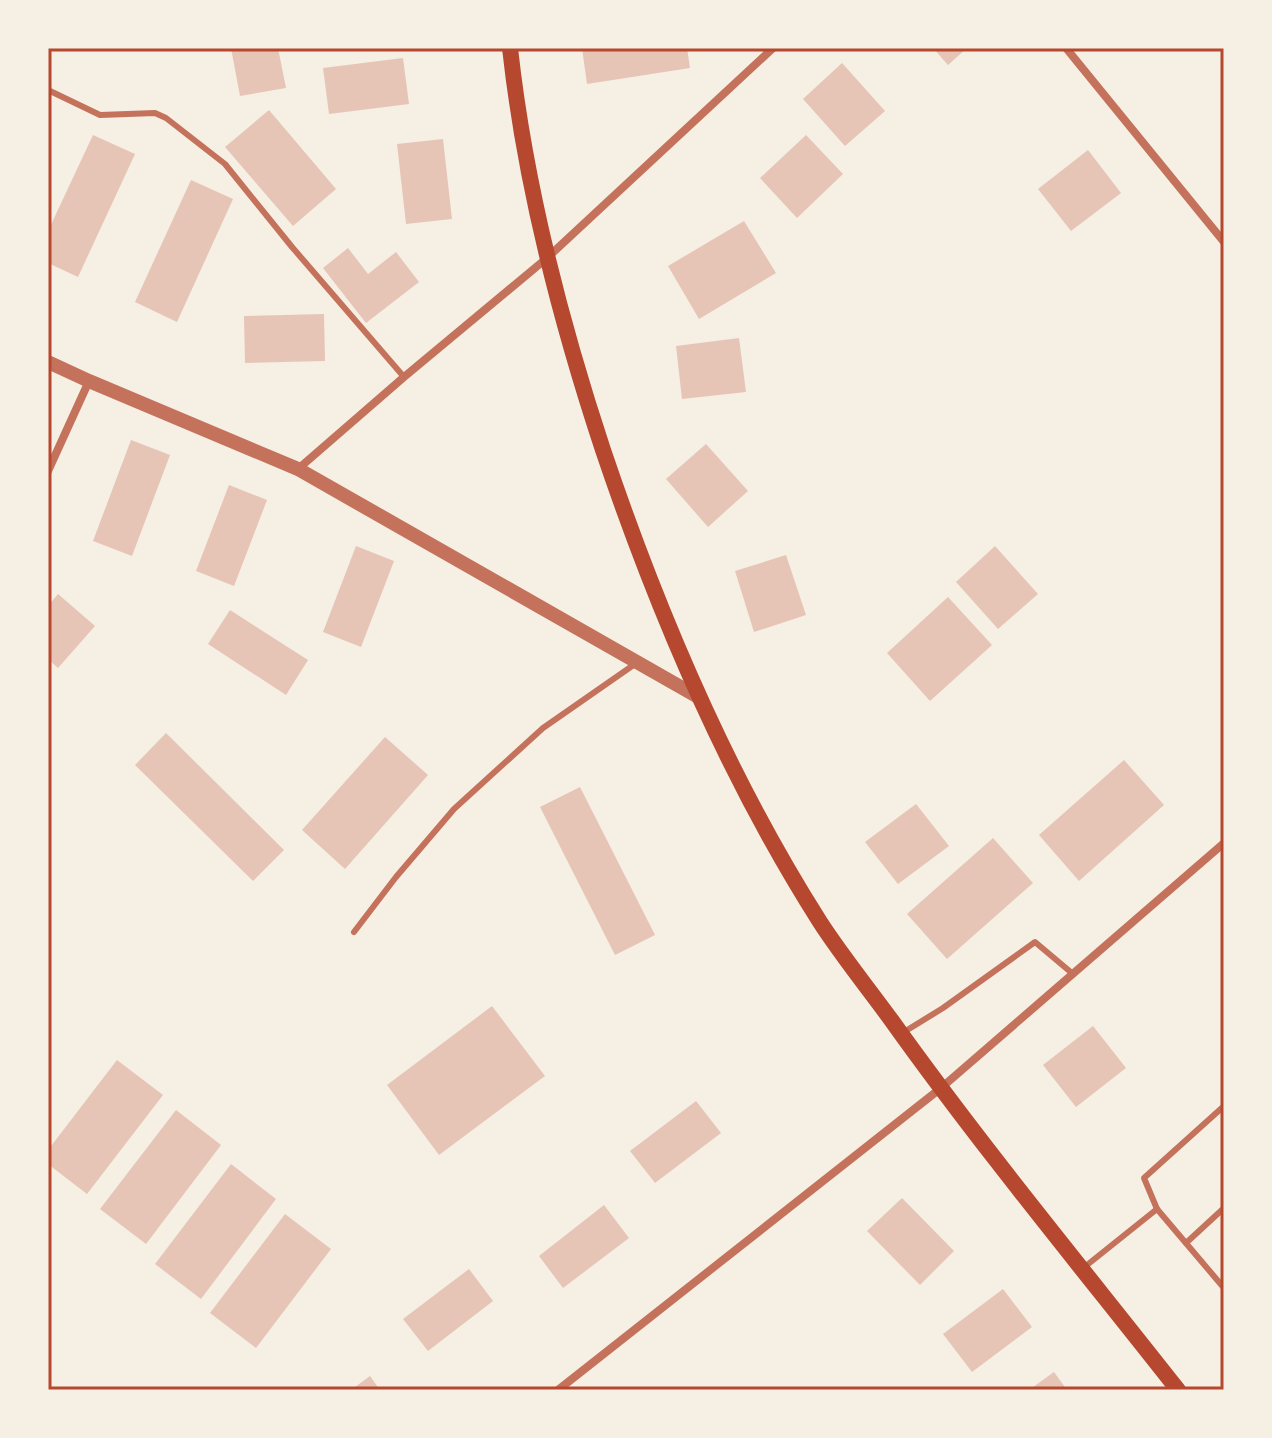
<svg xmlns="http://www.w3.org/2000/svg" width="1272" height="1438" font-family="Figtree,sans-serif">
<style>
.building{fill:#e6c5b7}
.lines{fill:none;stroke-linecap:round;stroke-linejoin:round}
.service{stroke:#c5725c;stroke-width:6}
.minor{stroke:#c5725c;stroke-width:8}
.tertiary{stroke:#c5725c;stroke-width:14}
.secondary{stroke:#b5482f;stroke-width:16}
.neatline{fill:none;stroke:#b5482f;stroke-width:3}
</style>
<rect width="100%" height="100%" fill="#f6efe4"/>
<g class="building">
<polygon points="231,48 278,48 286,88 240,96"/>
<polygon points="582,48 687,48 690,68 587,84"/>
<polygon points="933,48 967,48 948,65"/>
<polygon points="403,58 409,104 329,114 323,68"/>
<polygon points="842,63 885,111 845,146 803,99"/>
<polygon points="269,110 336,189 293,226 225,147"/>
<polygon points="93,135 135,154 78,277 48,263 48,231"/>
<polygon points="806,135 843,174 797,218 760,178"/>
<polygon points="443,139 452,219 406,224 397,144"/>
<polygon points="1088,150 1121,193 1071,231 1038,189"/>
<polygon points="191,180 233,199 177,322 135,302"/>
<polygon points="744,221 776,273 699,319 668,266"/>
<polygon points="348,248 368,274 396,252 419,282 366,323 323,268"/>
<polygon points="324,314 325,361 245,363 244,316"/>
<polygon points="739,338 746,392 682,399 676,346"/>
<polygon points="131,440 170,455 132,556 93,541"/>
<polygon points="706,444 748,491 708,527 666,479"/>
<polygon points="229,485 267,500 234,586 196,571"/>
<polygon points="356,546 394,561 361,647 323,632"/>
<polygon points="995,546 1038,594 998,629 956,582"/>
<polygon points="786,555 806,615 754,632 735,571"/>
<polygon points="58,594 95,626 58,668 48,659 48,606"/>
<polygon points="948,597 992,645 930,701 887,653"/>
<polygon points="230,610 308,660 286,695 208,644"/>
<polygon points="166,733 284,850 253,881 135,765"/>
<polygon points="385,737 428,775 345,869 302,830"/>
<polygon points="1124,760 1164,805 1079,881 1039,835"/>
<polygon points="580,787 655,935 615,955 540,807"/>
<polygon points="916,804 949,846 898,884 865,842"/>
<polygon points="993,838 1033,883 947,959 907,914"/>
<polygon points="492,1006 545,1076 439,1155 387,1085"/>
<polygon points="1093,1026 1126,1068 1076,1107 1043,1065"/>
<polygon points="117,1060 163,1095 87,1194 48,1164 48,1150"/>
<polygon points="696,1101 721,1133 655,1183 630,1151"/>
<polygon points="176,1110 221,1145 146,1244 100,1209"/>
<polygon points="231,1164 276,1199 201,1299 155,1264"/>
<polygon points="902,1198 954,1251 920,1285 867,1231"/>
<polygon points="604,1205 629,1238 563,1288 539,1256"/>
<polygon points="285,1214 331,1249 256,1348 210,1313"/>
<polygon points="469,1269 493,1301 428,1351 403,1319"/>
<polygon points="1003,1289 1032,1327 972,1372 943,1334"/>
<polygon points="1054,1372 1067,1390 1029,1390"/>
<polygon points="370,1376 380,1390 351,1390"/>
</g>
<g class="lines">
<g class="service">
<polyline points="48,90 100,115 155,113 166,118 225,164 292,247 404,377"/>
<polyline points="354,932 396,877 454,809 543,728 635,664"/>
<polyline points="904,1032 943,1008 1035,942 1073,974"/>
<polyline points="1157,1209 1144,1178 1224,1106"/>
<polyline points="1186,1243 1224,1208"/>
<polyline points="1082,1269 1157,1209 1224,1288"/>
</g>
<g class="minor">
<polyline points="1066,48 1224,242"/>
<polyline points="298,469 404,377 547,258 773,48"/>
<polyline points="48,471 89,381"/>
<polyline points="558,1390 941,1088 1224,843"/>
</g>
<polyline class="tertiary" points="48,362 89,381 298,469 700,698"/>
<path class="secondary" d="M510,48C525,185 560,320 603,450C658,613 727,776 820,922C842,956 868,988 892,1021C982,1147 1082,1268 1178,1390"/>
</g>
<rect width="1272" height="1438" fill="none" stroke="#f6efe4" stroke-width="100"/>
<rect x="50" y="50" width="1172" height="1338" class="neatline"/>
</svg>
